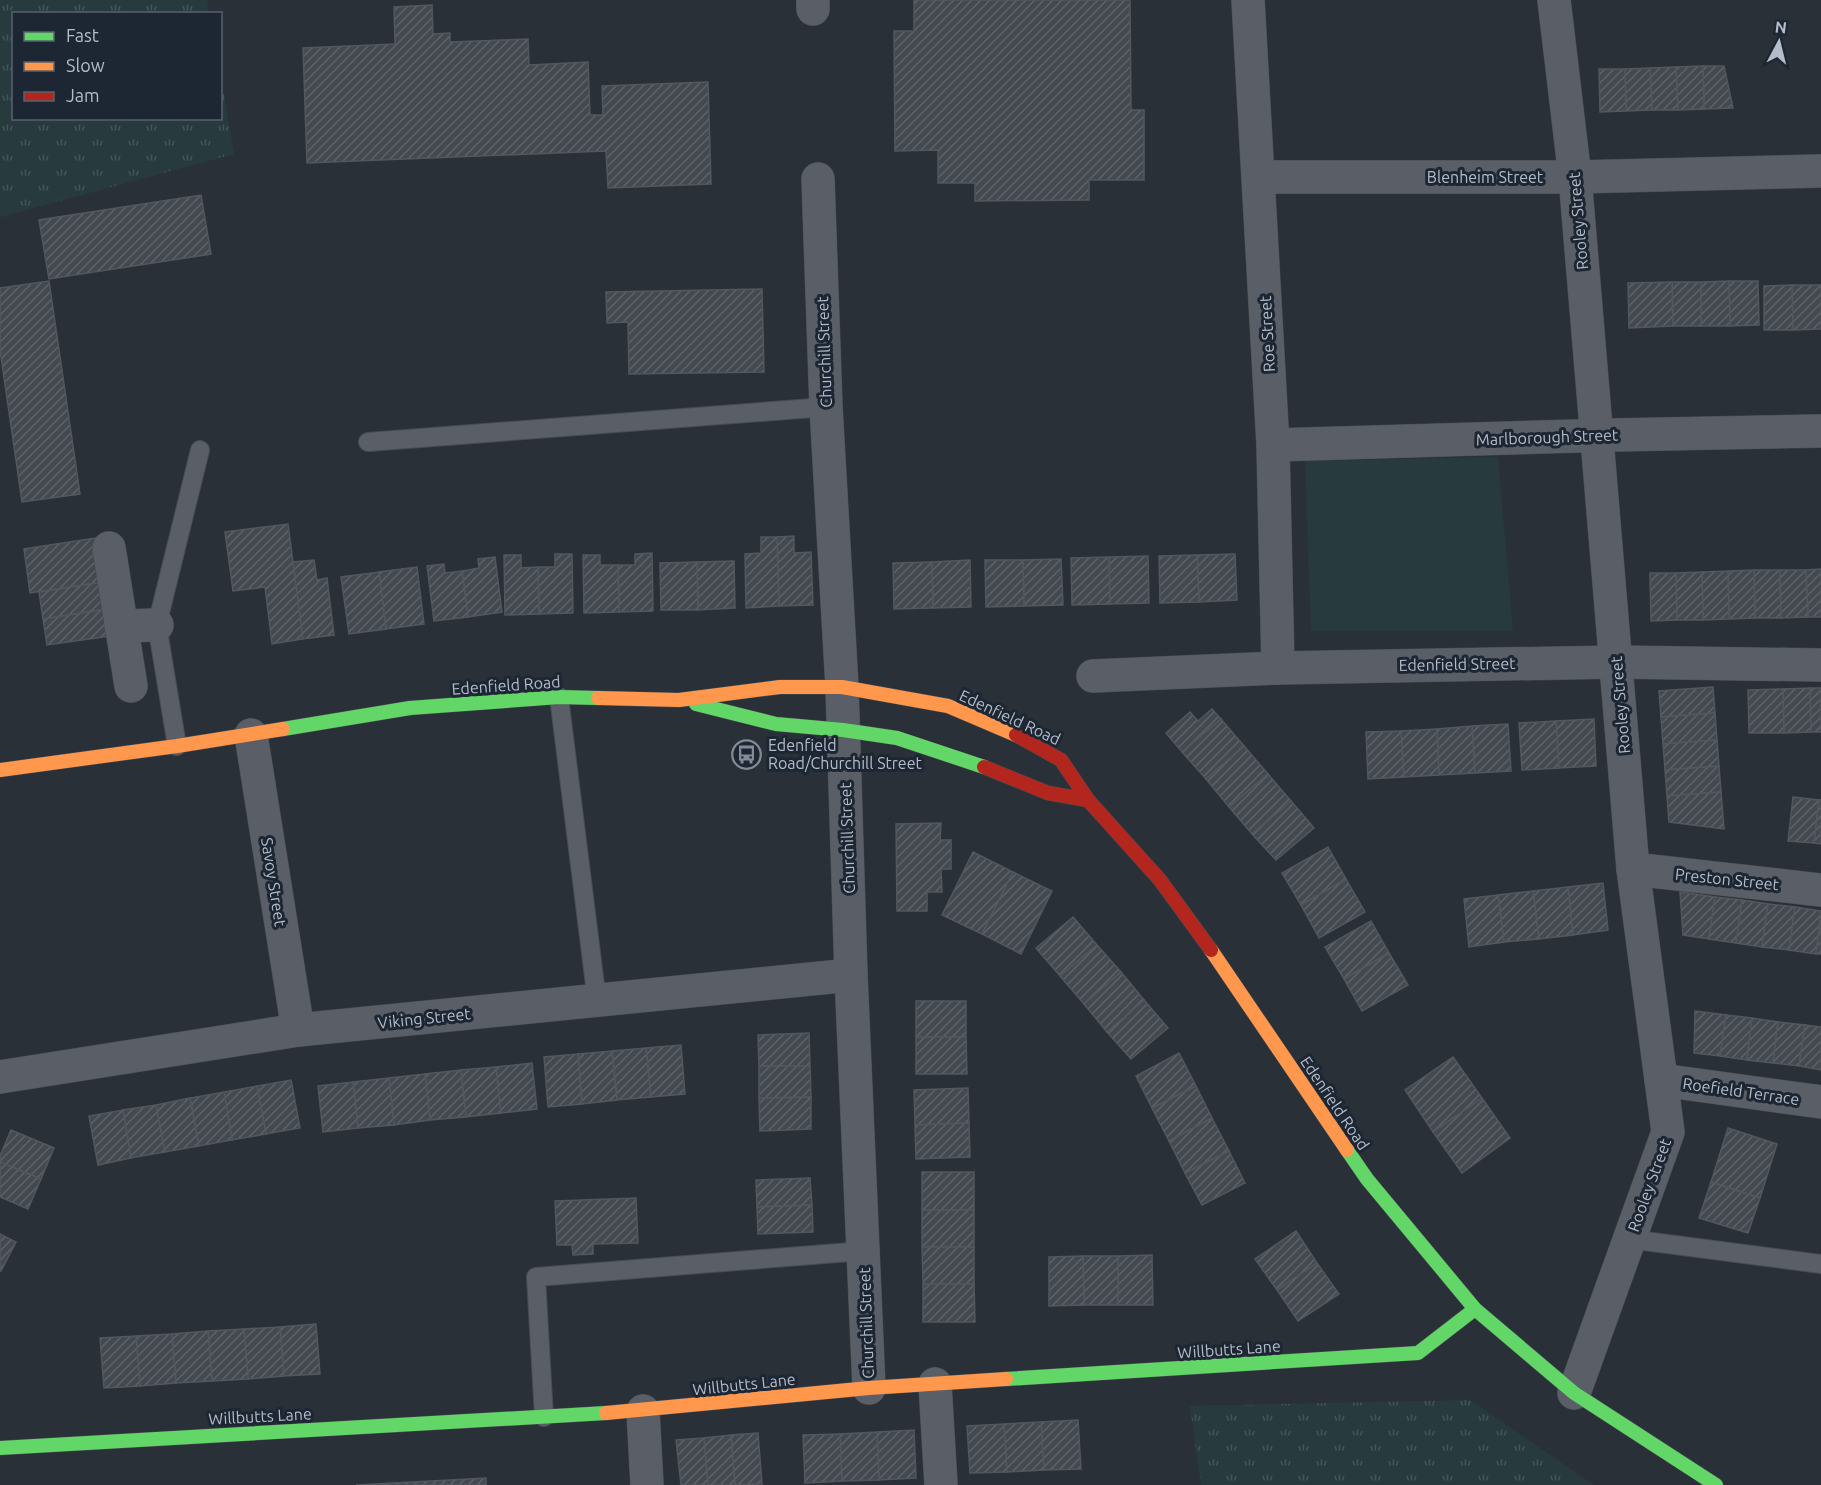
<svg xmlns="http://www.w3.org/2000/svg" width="1821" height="1485" font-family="Ubuntu,sans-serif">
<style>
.grass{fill:url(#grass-tufts)}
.garden{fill:#273a3e}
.building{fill:url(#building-hatch);stroke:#52575f;stroke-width:1.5}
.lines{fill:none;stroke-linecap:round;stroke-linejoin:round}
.lane-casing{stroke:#484c53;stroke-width:20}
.street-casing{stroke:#484c53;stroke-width:34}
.fast-casing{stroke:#484c53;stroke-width:15}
.slow-casing{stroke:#484c53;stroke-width:15}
.jam-casing{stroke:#484c53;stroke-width:15}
.lane{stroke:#5a5e66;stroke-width:18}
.street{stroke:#5a5e66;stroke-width:33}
.fast{stroke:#63d668;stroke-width:14}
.slow{stroke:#ff974d;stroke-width:14}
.jam{stroke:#b3261e;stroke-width:14}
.labels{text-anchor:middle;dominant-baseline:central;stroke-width:6;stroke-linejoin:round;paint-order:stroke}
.street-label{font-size:16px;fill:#b4bcc9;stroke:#1d2633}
.poi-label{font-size:16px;fill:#b4bcc9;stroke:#1d2633;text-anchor:start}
</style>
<defs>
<pattern id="grass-tufts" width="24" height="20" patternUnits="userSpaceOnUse" patternTransform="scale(1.5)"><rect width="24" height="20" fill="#273a3e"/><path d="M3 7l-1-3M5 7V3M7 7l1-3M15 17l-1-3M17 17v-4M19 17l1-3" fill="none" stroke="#445559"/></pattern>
<pattern id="building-hatch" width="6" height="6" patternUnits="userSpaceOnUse" patternTransform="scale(1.5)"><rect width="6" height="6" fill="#444950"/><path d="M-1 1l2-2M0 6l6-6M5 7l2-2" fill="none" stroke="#5d6168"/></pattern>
</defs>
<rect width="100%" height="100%" fill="#2a3038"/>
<g class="grass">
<polygon points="0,0 207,0 209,13 14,14 14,118 220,118 221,77 234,154 0,217"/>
<polygon points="1470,1400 1594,1485 1201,1485 1190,1406"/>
</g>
<polygon class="garden" points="1498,457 1513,631 1311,631 1305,461"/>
<g class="building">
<polygon points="914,0 1130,0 1131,110 1144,110 1144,180 1089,180 1089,200 975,201 975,183 938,183 938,150 895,151 894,31 914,31"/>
<polygon points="432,5 433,34 450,33 450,42 528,39 529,65 588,62 590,115 603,115 602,86 708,82 711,184 608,188 606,151 307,163 303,48 395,44 394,7"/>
<polygon points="1703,66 1724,66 1733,108 1704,109"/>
<polygon points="1703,66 1704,109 1678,110 1676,67"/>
<polygon points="1676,67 1678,110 1652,110 1650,68"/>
<polygon points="1650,68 1652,110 1626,111 1625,69"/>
<polygon points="1599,69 1625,69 1626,111 1600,112"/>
<polygon points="201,195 211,254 49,279 39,220"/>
<polygon points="49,281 80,494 22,502 0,350 0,288"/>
<polygon points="1729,281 1758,281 1759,325 1730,326"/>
<polygon points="1729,281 1730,326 1701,326 1701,282"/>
<polygon points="1672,282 1701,282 1701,326 1673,326"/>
<polygon points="1672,282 1673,326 1629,328 1628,283"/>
<polygon points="1792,285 1821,285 1821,329 1793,330"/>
<polygon points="1792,285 1793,330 1764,330 1764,286"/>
<polygon points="762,289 764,372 629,374 628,322 607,323 606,292"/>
<polygon points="288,524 303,639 272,644 265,587 233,591 225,532"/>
<polygon points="794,536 794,553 811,552 813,605 779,606 777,537"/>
<polygon points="761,537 777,537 779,606 746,608 745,554 761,553"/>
<polygon points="95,538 102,582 30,593 24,549"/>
<polygon points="652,553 653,611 619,612 618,565 635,565 635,554"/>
<polygon points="555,554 572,554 573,613 539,614 538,567 555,567"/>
<polygon points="1235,554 1237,600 1199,602 1197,555"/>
<polygon points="504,555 521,555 521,568 538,567 539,614 505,615"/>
<polygon points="583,555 600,555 600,565 618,565 619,612 584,613"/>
<polygon points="1197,555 1199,602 1160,603 1159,556"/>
<polygon points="1148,556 1149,603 1110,604 1109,557"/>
<polygon points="495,557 502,612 468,617 462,571 479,568 478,559"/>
<polygon points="1109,557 1110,604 1072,605 1071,558"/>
<polygon points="1061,559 1063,605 1024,606 1023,560"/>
<polygon points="314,560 317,580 327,578 334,635 303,639 293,562"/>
<polygon points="970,560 971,607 933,608 932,562"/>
<polygon points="985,560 1023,560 1024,606 986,607"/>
<polygon points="734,561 735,608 698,610 697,562"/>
<polygon points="697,562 698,610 661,610 660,563"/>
<polygon points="932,562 933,608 894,609 893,563"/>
<polygon points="444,564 445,573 462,571 468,617 434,621 427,566"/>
<polygon points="417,567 424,624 386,629 379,572"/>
<polygon points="1821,569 1821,617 1808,617 1806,570"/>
<polygon points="1754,570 1780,570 1781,618 1755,618"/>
<polygon points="1754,570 1755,618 1729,619 1728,571"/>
<polygon points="1780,570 1806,570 1808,617 1781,618"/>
<polygon points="1728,571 1729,619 1703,620 1702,572"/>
<polygon points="379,572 386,629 349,634 341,577"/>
<polygon points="1702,572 1703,620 1677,620 1676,573"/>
<polygon points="1650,573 1676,573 1677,620 1651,621"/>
<polygon points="102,582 106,609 43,619 39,592"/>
<polygon points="106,609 110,636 47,645 43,619"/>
<polygon points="1713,687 1715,713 1661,717 1659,691"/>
<polygon points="1810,688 1821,688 1821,732 1811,732"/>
<polygon points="1810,688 1811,732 1784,733 1783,689"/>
<polygon points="1783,689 1784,733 1749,733 1748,690"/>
<polygon points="1212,709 1221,719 1182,752 1166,733 1190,712 1198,721"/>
<polygon points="1715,713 1717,740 1663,744 1661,717"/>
<polygon points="1221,719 1244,746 1206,779 1182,752"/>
<polygon points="1594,719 1596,766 1559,768 1556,721"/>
<polygon points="1556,721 1559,768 1522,770 1519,723"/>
<polygon points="1508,724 1511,771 1475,773 1472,726"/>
<polygon points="1472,726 1475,773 1439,775 1437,729"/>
<polygon points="1437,729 1439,775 1404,777 1401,731"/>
<polygon points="1401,731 1404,777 1368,779 1366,732"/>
<polygon points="1717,740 1719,766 1665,770 1663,744"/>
<polygon points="1244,746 1268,774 1229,807 1206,779"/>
<polygon points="1719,766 1721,792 1667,796 1665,770"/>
<polygon points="1268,774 1291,801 1252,834 1229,807"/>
<polygon points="1721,792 1724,829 1669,822 1667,796"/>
<polygon points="1793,797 1819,800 1814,843 1788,841"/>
<polygon points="1819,800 1821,800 1821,844 1814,843"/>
<polygon points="1291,801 1314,828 1276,860 1252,834"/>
<polygon points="941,823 940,840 951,840 951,869 941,869 942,892 927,892 927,911 897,911 896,824"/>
<polygon points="1328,847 1346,879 1301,905 1282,873"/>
<polygon points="973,852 1013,872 982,934 942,915"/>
<polygon points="1013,872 1052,891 1021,954 982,934"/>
<polygon points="1346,879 1365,912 1319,938 1301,905"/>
<polygon points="1603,883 1608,930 1573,935 1568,887"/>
<polygon points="1568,887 1573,935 1539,939 1533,891"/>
<polygon points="1533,891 1539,939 1504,942 1498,895"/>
<polygon points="1680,892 1715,897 1709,939 1683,935"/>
<polygon points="1498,895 1504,942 1469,947 1464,899"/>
<polygon points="1715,897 1742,900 1736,943 1709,939"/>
<polygon points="1742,900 1768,904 1762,947 1736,943"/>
<polygon points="1768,904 1795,907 1789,950 1762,947"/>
<polygon points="1795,907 1821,911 1816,954 1789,950"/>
<polygon points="1821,916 1821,954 1816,954"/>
<polygon points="1073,917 1097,945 1060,976 1036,948"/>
<polygon points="1371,921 1389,953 1344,979 1325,947"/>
<polygon points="1097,945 1121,972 1084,1004 1060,976"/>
<polygon points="1389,953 1408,985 1362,1011 1344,979"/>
<polygon points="1121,972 1144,1000 1107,1032 1084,1004"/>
<polygon points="1144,1000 1168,1028 1131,1059 1107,1032"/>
<rect x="916" y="1001" width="50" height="36"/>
<polygon points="1695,1011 1726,1015 1720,1056 1694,1053"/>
<polygon points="1726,1015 1752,1018 1747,1060 1720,1056"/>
<polygon points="1752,1018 1778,1022 1773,1063 1747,1060"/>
<polygon points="1778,1022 1805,1025 1799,1066 1773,1063"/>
<polygon points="1805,1025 1821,1027 1821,1070 1799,1066"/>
<polygon points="809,1033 810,1066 759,1066 758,1035"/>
<polygon points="916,1037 966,1037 967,1074 916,1074"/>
<polygon points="681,1045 685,1094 651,1097 646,1048"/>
<polygon points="646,1048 651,1097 617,1100 612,1051"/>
<polygon points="612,1051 617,1100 582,1104 578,1054"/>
<polygon points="1179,1053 1196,1086 1152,1108 1136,1076"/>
<polygon points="578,1054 582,1104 548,1107 544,1057"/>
<polygon points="1453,1057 1482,1098 1433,1132 1405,1090"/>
<polygon points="532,1063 537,1109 501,1113 496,1067"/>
<polygon points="759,1066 810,1066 811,1097 759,1098"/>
<polygon points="496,1067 501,1113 466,1117 461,1070"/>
<polygon points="461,1070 466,1117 430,1120 425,1074"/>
<polygon points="425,1074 430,1120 394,1125 389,1078"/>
<polygon points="389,1078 394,1125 358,1128 353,1082"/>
<polygon points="291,1080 300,1128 266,1134 257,1086"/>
<polygon points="353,1082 358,1128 323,1132 318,1086"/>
<polygon points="257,1086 266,1134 232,1140 224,1092"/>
<polygon points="1196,1086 1212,1118 1169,1141 1152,1108"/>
<polygon points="968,1088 969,1123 915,1125 914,1090"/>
<polygon points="224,1092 232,1140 199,1146 190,1098"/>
<polygon points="811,1097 811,1129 760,1131 759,1098"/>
<polygon points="190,1098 199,1146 165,1152 156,1105"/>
<polygon points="1482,1098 1510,1138 1462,1173 1433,1132"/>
<polygon points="156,1105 165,1152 131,1158 123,1110"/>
<polygon points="123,1110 131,1158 98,1165 89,1116"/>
<polygon points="1212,1118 1229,1151 1185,1173 1169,1141"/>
<polygon points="969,1123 970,1157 916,1159 915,1125"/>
<polygon points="1728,1128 1777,1144 1760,1198 1711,1182"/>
<polygon points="11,1130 54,1148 41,1179 0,1162 0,1156"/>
<polygon points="1229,1151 1245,1183 1202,1205 1185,1173"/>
<polygon points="0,1162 41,1179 28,1209 0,1197"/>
<rect x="922" y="1172" width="52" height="38"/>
<polygon points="810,1178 812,1205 757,1207 756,1180"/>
<polygon points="1711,1182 1760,1198 1748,1233 1699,1218"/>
<polygon points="636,1198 638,1243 593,1244 593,1254 573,1255 572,1245 557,1245 555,1201"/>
<polygon points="812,1205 813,1232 758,1234 757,1207"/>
<rect x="922" y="1210" width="52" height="37"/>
<polygon points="1296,1231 1317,1263 1277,1290 1255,1259"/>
<polygon points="0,1234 16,1242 1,1271 0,1271"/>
<polygon points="922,1247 974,1247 974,1284 923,1284"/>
<polygon points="1152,1255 1153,1305 1118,1305 1118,1256"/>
<polygon points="1083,1256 1118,1256 1118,1305 1084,1305"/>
<polygon points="1083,1256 1084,1305 1049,1306 1049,1257"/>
<polygon points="1317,1263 1339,1294 1298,1321 1277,1290"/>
<polygon points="923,1284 974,1284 975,1322 923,1322"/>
<polygon points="316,1324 320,1374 284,1376 280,1327"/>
<polygon points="280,1327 284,1376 248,1379 244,1329"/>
<polygon points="244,1329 248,1379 212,1381 208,1331"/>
<polygon points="208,1331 212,1381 176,1383 172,1334"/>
<polygon points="172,1334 176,1383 140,1386 136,1336"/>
<polygon points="136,1336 140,1386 104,1388 100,1338"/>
<polygon points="1078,1420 1081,1469 1044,1470 1041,1422"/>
<polygon points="1041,1422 1044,1470 1007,1472 1004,1424"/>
<polygon points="1004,1424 1007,1472 970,1473 967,1426"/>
<polygon points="914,1430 916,1478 879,1480 877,1432"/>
<polygon points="877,1432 879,1480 842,1481 840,1434"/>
<polygon points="758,1433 762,1484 735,1485 731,1435"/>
<polygon points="840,1434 842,1481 805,1483 803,1435"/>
<polygon points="731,1435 735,1485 708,1485 704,1438"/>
<polygon points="704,1438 708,1485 681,1485 676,1440"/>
<polygon points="486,1478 486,1485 356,1485"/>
</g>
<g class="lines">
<defs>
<g id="lane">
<polyline points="368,442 826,407"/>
<polyline points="559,697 597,1001"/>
<polyline points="177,746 157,625 200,450"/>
<polyline points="1629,1239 1821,1264"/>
<polyline points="544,1417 536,1277 863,1251"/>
</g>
<g id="street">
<polyline points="813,0 813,9"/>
<polyline points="1248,0 1273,445 1278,668"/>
<polyline points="1554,0 1575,177 1633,869 1668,1132 1574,1393"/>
<polyline points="1258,177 1575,177 1821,171"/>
<polyline points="818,179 826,407 842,687 851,975 869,1388"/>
<polyline points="1273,445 1613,435 1821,431"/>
<polyline points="109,548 131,686"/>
<polyline points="121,626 157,625"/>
<polyline points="1093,676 1278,668 1617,662 1821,665"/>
<polyline points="251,735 298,1030"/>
<polyline points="1633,869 1821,890"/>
<polyline points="0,1077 298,1030 851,975"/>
<polyline points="1661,1080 1821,1102"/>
<polyline points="935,1384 941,1485"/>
<polyline points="643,1411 647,1485"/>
</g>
<g id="fast">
<polyline points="696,704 776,724 843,730 897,738 984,767"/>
<polyline points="283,729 410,708 559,697 598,698"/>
<polyline points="1347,1150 1367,1179 1475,1309 1574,1393 1716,1485"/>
<polyline points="1006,1379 1418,1353 1475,1309"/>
<polyline points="0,1448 606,1413"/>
</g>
<g id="slow">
<polyline points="598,698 679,700 780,687 842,687 948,706 1016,735"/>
<polyline points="0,770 177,746 283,729"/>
<polyline points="1211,950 1347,1150"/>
<polyline points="606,1413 869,1388 1006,1379"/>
</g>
<g id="jam">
<polyline points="1016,735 1061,760 1088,800 1160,880 1211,950"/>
<polyline points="984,767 1048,793 1088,800"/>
</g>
</defs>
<use href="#lane" class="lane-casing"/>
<use href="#street" class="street-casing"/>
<use href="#fast" class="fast-casing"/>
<use href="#slow" class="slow-casing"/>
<use href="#jam" class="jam-casing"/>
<use href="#lane" class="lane"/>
<use href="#street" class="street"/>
<use href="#fast" class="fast"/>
<use href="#slow" class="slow"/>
<use href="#jam" class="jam"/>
</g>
<defs>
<symbol id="bus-ring" viewBox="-11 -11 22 22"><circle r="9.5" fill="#1d2633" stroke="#848b96" stroke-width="1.5"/><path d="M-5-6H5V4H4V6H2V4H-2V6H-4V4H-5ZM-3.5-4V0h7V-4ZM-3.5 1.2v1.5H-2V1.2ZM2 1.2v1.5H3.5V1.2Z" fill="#848b96"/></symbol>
</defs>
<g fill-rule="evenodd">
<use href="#bus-ring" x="730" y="738" width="33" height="33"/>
</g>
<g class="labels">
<g class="street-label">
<text x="1485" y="177">Blenheim Street</text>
<text transform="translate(1578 221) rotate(-95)">Rooley Street</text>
<text transform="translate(1267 334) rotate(-93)">Roe Street</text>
<text transform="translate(824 352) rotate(-92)">Churchill Street</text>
<text transform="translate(1547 437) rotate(-2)">Marlborough Street</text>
<text transform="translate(1457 664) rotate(-1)">Edenfield Street</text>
<text transform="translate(506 685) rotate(-4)">Edenfield Road</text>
<text transform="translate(1620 705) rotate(-95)">Rooley Street</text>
<text transform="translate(1010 717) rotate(25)">Edenfield Road</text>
<text transform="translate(847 838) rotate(-92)">Churchill Street</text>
<text transform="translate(1727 879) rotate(6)">Preston Street</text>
<text transform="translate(274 882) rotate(81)">Savoy Street</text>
<text transform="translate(424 1018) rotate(-6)">Viking Street</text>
<text transform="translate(1741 1091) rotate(8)">Roefield Terrace</text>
<text transform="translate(1335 1103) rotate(56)">Edenfield Road</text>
<text transform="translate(1649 1185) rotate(-70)">Rooley Street</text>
<text transform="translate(866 1323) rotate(-92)">Churchill Street</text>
<text transform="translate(1229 1349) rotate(-4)">Willbutts Lane</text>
<text transform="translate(744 1384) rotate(-6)">Willbutts Lane</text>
<text transform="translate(260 1416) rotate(-3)">Willbutts Lane</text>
</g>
<g class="poi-label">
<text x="768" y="745">Edenfield<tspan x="768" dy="18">Road/Churchill Street</tspan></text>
</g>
</g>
<rect x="12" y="12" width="210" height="108" fill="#1d2633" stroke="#59626f" stroke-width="1.5"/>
<rect x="24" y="32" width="30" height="9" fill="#63d668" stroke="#59626f" stroke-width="1.5"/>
<text x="66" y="42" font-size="18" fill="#b4bcc9">Fast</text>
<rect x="24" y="62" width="30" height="9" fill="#ff974d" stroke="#59626f" stroke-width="1.5"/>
<text x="66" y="72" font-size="18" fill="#b4bcc9">Slow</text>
<rect x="24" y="92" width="30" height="9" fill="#b3261e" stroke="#59626f" stroke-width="1.5"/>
<text x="66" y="102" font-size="18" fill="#b4bcc9">Jam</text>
<g transform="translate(1779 42) rotate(7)" stroke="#1d2633" stroke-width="4.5" paint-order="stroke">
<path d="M0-4.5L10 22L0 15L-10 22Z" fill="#b4bcc9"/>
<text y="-9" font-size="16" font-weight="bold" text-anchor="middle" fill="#b4bcc9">N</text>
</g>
</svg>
